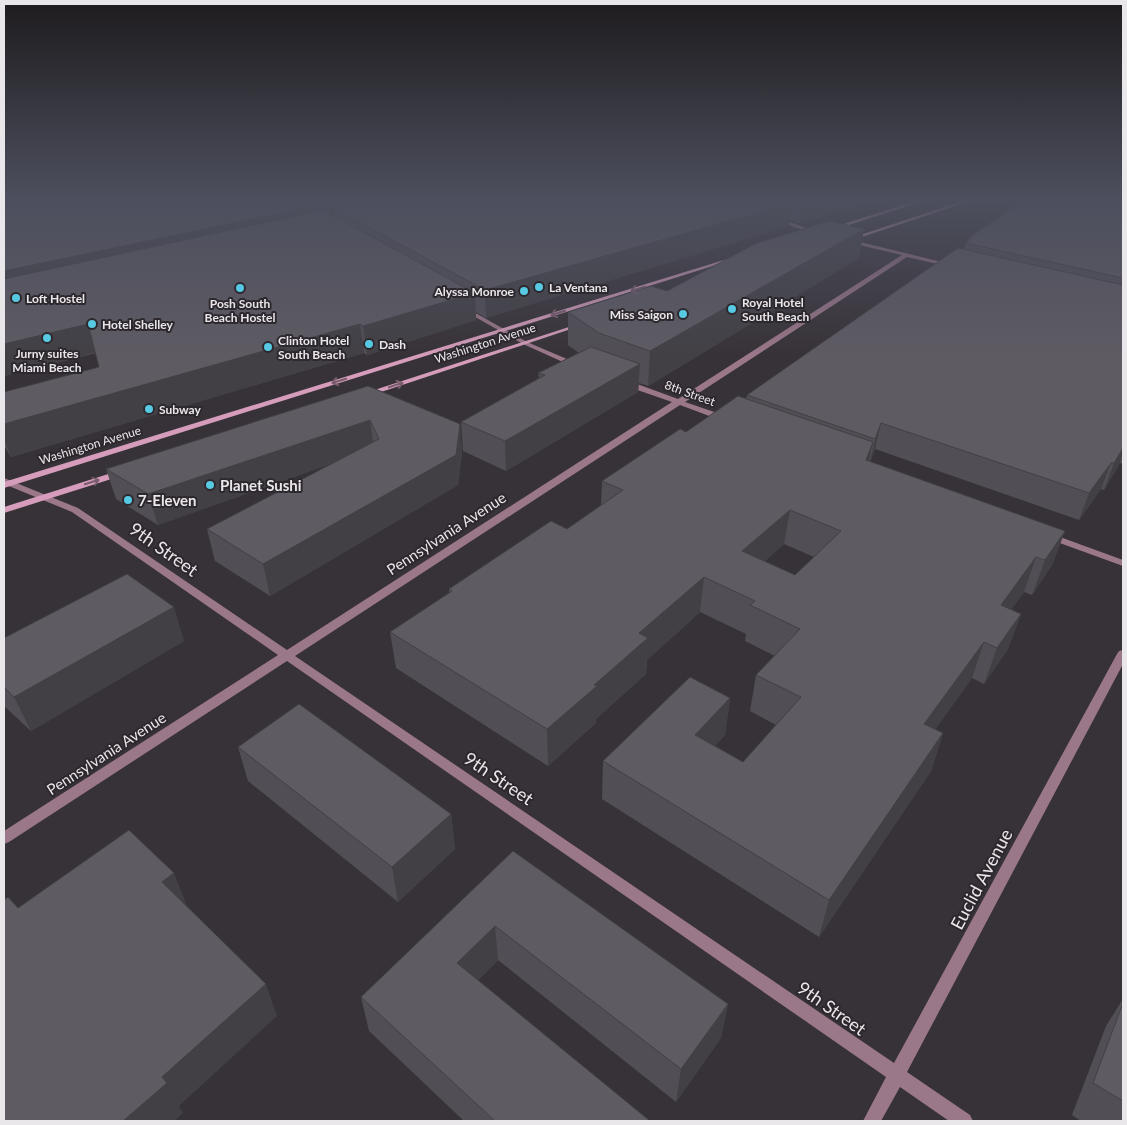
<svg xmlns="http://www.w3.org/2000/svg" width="1127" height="1125" font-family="Lato,sans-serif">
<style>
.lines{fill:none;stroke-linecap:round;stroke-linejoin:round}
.minor{fill:#9b778a;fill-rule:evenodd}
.secondary{fill:#d59dbb;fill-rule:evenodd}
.wall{fill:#514e55;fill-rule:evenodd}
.shaded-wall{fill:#424045}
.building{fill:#5e5b63;stroke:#424045;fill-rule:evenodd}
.oneway{stroke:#795d6d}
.poi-dot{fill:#57c9e2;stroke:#2d282d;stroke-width:2}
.labels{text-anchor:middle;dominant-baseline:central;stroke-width:4;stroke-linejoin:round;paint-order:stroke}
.far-poi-label{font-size:12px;font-weight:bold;fill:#eae7eb;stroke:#2d282d;text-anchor:start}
.far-street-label{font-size:12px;fill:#eae7eb;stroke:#2d282d}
.poi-label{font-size:15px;font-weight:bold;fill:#eae7eb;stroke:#2d282d;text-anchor:start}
.street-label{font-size:15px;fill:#eae7eb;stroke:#2d282d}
.near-street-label{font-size:18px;fill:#eae7eb;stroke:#2d282d}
</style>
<rect width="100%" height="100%" fill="#373237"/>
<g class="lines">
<g class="minor">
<polygon points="774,218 778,218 820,233 815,234 774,220"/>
<polygon points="848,239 954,265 951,267 907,257 685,402 726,416 726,420 720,420 680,405 295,656 894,1063 1117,654 1119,651 1123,650 1123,664 907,1072 970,1115 973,1121 949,1121 900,1087 881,1121 863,1121 886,1077 287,661 9,842 4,844 4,831 278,655 72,512 4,484 4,478 78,508 287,650 672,402 623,385 623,381 629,381 678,399 902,255 846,242 845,241"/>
<polygon points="465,307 527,342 581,365 574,367 523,344 463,310 463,308"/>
<polygon points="1049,533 1123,560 1123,566 1046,538 1044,536"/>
</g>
<g class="secondary">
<polygon points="922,199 930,199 836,229 831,228"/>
<polygon points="969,199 976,199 853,240 848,239"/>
<polygon points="727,259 732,260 4,488 4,482"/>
<polygon points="578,324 583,325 369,396 363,396 362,394"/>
<polygon points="121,470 124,471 125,473 124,475 4,513 4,507"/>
</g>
</g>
<g class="wall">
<polygon points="4,199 880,199 800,223 790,220 789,226 486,318 476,312 476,320 367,355 364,353 11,457 4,446 4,424 99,367 96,353 4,376"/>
<path d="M1123,199V464L1120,463L1104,490L1101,489L1079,520L875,449L870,462L1065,531L1052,565L1032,595L1024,592L1011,609L1021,614L1008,649L984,684L972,678L935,729L943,733L931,771L819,937L602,799L603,761L730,698L725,735L715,746L743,762L776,725L750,711L756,675L775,656L745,641L746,634L700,612L647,660L646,674L596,719V723L548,766L396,668L390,632L449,593V589L567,529L601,505L602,481L686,432L746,399L747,395L964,249L966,243L968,241L969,238ZM784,544L814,557L795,575L765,561Z"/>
<polygon points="864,229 859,258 648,386 639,383 638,392 506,471 463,451 461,422 539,378 538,373 579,353 568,345 568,312 667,291"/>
<polygon points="368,386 460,424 462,453 458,485 270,596 215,561 207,529 333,463 158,525 116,499 106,469"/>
<polygon points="4,638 184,641 31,731 4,706"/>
<polygon points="238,747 451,814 455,849 398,902 248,781"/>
<polygon points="513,851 728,1004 721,1038 676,1102 498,960 478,980 650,1121 464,1121 369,1031 361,997"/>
<polygon points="1123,999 1123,1121 1081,1121 1072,1115 1106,1026"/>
</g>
<g class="shaded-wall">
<polygon points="345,199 452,199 333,208 336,225 328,227 324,203"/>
<polygon points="805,199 880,199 800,223 803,200"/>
<polygon points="792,203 789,226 486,318 485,290"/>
<polygon points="314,206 318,229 4,300 4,271"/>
<polygon points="864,229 859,258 648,386 650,351"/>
<polygon points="475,293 476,320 367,355 363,326"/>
<polygon points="88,324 97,352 4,376 4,344"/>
<polygon points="360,324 364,353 11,457 4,439 4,424"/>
<polygon points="640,364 638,392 506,471 505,441"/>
<polygon points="370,420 374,449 158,525 148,494"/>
<polygon points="881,423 875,449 869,466 875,439"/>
<polygon points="460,424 462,453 458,485 270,596 263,564"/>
<polygon points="873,442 866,475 866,460"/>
<polygon points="1123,448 1123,453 1120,463 1104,490 1114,463"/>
<polygon points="1111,463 1101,489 1079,520 1089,493"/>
<polygon points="790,510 784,544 738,586 742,551"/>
<polygon points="1065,531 1052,565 1032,595 1045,560"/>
<polygon points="1036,557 1024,592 989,641 1001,605"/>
<polygon points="704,577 700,612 647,660 646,674 596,719 596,723 548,766 547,729 594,685 639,633"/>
<polygon points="174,607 184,641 31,731 14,697"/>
<polygon points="1021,614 1008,649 984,684 997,648"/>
<polygon points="984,642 972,678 913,761 924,724"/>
<polygon points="730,698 725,735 691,772 695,735"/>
<polygon points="943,733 931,771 819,937 829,900"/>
<polygon points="451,814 455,849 398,902 392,867"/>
<polygon points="174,873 187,906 175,915 162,882"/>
<polygon points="495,926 498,960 461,997 457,963"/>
<polygon points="266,984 277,1016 179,1106 183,1113 174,1121 123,1121 162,1077"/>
<polygon points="728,1004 721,1038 676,1102 681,1069"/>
</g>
<g class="building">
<polygon points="4,199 302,199 314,206 4,271"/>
<polygon points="316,199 345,199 324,203"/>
<polygon points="376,199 781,199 792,203 485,290 333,208"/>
<polygon points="1025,199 1123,199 1123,278 966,243 972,238 969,238"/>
<polygon points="323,210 475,293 363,326 360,324 4,424 4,392 99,367 88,324 4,344 4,279"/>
<polygon points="830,221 864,229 650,351 599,333 568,312 651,286 667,291 757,243"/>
<polygon points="958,248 1123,285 1123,448 1114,463 1111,463 1089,493 881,423 875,439 747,395"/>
<polygon points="591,347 640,364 505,441 461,422 545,375 538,373"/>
<polygon points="368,386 460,424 456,455 263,564 207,529 379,439 370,420 148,494 106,469"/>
<path d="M738,396L873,442L866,460L1065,531L1045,560L1036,557L1001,605L1021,614L997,648L984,642L924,724L943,733L829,900L603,761L690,677L730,698L695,735L743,762L801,697L756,675L800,629L750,605L755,601L704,577L639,633L648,638L594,685L597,686L547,729L390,632L452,591L449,589L551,521L567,529L623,490L602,481L680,429L686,432ZM790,510L841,531L795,575L742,551Z"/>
<polygon points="127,574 174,607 14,697 4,687 4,638"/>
<polygon points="299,704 451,814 392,867 238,747"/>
<polygon points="129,830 174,873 162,882 266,984 162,1077 167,1083 123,1121 4,1121 4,900 8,897 18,908"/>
<polygon points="513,851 728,1004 681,1069 495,926 457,963 650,1121 495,1121 361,997"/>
<polygon points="1123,1003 1123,1101 1093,1083"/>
</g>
<defs><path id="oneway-shaft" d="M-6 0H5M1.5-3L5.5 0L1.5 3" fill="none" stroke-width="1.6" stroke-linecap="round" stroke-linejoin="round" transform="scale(1.25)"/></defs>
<g class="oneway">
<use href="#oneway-shaft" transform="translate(638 289) rotate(163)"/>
<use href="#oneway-shaft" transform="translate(558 313) rotate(163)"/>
<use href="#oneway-shaft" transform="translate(339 381) rotate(163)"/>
<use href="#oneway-shaft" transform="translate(396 385) rotate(-18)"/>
<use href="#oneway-shaft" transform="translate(92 482) rotate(-18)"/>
</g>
<linearGradient id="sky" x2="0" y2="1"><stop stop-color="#1e1c1e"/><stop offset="0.56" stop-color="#4d4f5e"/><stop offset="1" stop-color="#4d4f5e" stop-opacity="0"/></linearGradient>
<rect width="1127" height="357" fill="url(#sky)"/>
<g class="poi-dot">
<circle cx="539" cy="287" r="5"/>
<circle cx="240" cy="288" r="5"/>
<circle cx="524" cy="291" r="5"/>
<circle cx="16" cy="298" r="5"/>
<circle cx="732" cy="309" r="5"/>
<circle cx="683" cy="314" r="5"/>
<circle cx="92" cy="324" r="5"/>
<circle cx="47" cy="338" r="5"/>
<circle cx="369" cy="344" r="5"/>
<circle cx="268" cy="347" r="5"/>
<circle cx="149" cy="409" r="5"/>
<circle cx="210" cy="485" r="5"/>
<circle cx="128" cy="500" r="5"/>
</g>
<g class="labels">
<g class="far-poi-label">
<text x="549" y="287">La Ventana</text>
<text x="514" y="291" text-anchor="end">Alyssa Monroe</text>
<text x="26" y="298">Loft Hostel</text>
<text x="742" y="302">Royal Hotel<tspan x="742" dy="14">South Beach</tspan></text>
<text x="240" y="303" text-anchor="middle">Posh South<tspan x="240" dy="14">Beach Hostel</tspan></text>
<text x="673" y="314" text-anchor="end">Miss Saigon</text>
<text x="102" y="324">Hotel Shelley</text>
<text x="278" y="340">Clinton Hotel<tspan x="278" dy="14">South Beach</tspan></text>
<text x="379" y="344">Dash</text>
<text x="47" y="353" text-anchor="middle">Jurny suites<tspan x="47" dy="14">Miami Beach</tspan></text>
<text x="159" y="409">Subway</text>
</g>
<g class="far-street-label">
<text transform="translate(485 343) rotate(-18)">Washington Avenue</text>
<text transform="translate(690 393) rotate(20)">8th Street</text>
<text transform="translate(90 445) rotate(-17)">Washington Avenue</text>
</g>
<g class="poi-label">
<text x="220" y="485">Planet Sushi</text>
<text x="138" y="500">7-Eleven</text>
</g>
<g class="street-label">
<text transform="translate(446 533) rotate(-33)">Pennsylvania Avenue</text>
<text transform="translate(106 753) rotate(-33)">Pennsylvania Avenue</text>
</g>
<g class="near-street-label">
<text transform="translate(164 549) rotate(35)">9th Street</text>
<text transform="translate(499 778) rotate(34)">9th Street</text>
<text transform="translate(981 879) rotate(-62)">Euclid Avenue</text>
<text transform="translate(832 1008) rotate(35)">9th Street</text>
</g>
</g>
<rect width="1127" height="1125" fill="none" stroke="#eae7eb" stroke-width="10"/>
</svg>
